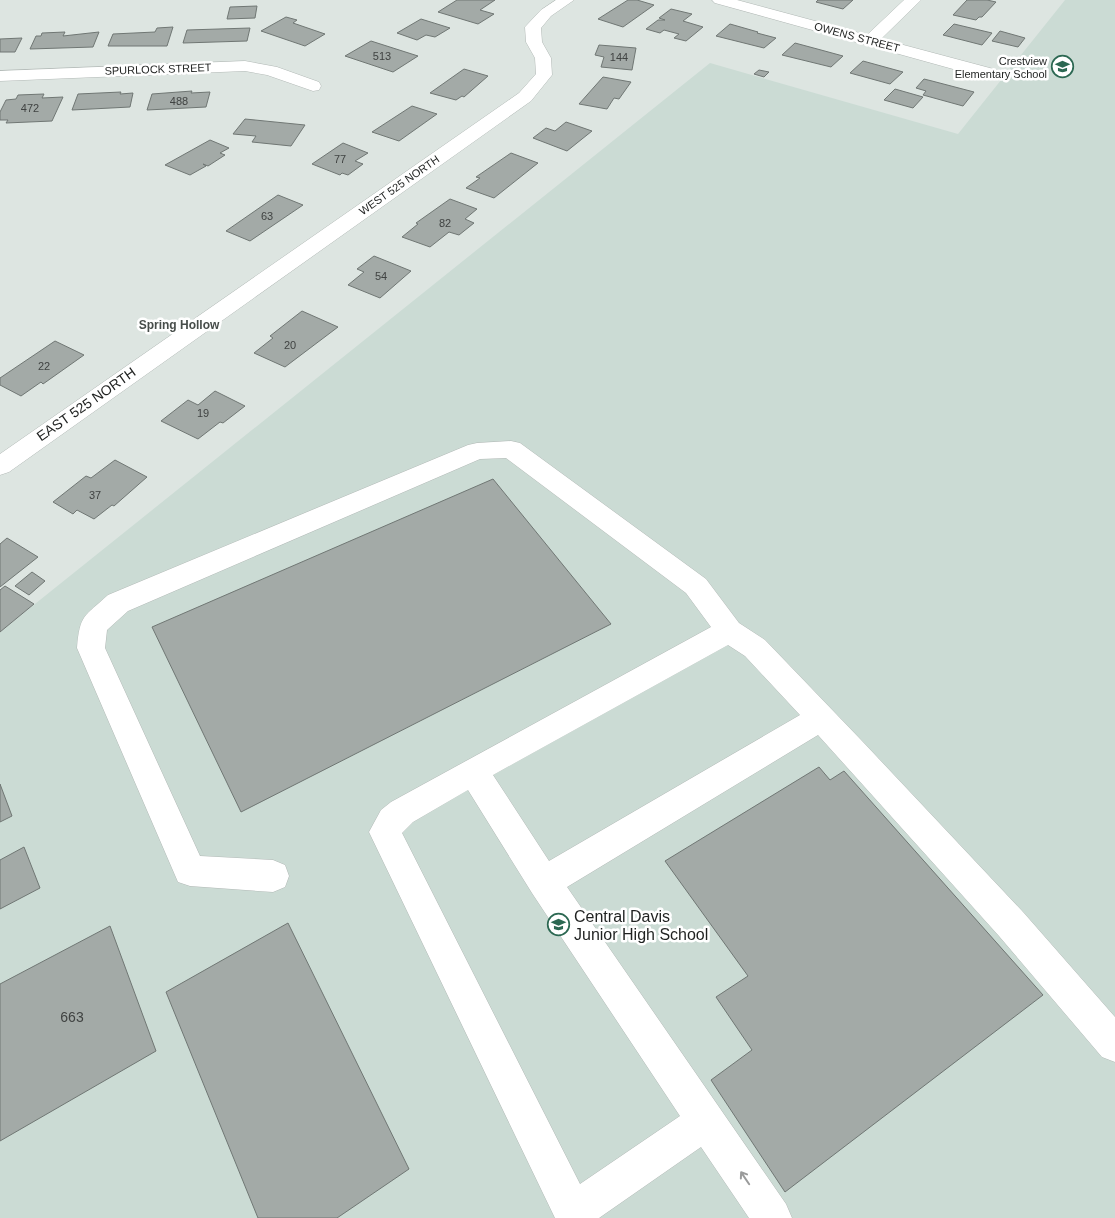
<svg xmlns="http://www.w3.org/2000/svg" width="1115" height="1218" font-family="Arial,sans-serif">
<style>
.built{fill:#cbdbd4}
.building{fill:#a3aaa7;stroke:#707774}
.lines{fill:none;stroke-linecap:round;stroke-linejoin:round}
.minor-casing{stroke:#b2b9b6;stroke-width:1}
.minor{fill:#fff;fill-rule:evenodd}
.oneway{stroke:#9a9b9b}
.labels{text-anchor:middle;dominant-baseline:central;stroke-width:5;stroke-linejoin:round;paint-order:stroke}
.far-street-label{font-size:11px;fill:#1f2120;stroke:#fff}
.number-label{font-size:11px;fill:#404342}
.far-poi-label{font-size:11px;fill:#1f2120;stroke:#fff;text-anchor:end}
.far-neighbourhood-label{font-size:12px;font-weight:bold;fill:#474d4a;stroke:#fff}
.street-label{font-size:14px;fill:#1f2120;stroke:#fff}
.near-number-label{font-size:14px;fill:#404342}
.near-poi-label{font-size:16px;fill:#1f2120;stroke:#fff;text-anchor:start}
</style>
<rect width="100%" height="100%" fill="#dde5e1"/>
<polygon class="built" points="1065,0 1115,0 1115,1218 0,1218 0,632 710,63 958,134"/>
<g class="building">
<polygon points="457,0 495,0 480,10 494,14 478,24 438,12"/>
<polygon points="628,0 637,0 654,5 623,27 598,19"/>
<polygon points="818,0 853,0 843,9 816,2"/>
<polygon points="967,0 987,0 996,2 982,17 979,17 976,20 953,15"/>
<polygon points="257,6 255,18 227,19 230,7"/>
<polygon points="671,9 692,14 683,21 703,27 686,41 674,38 679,34 664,30 660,33 646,29 658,20 665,20 659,18"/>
<polygon points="286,17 297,20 293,23 325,34 305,46 261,31"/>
<polygon points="421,19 450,28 435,37 426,35 417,40 397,33"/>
<polygon points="730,24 758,32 757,33 776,38 764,48 716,36"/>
<polygon points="954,24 992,33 982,45 943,35"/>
<polygon points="173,27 167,46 108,46 113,34 155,32 157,28"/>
<polygon points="250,28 247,41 183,43 187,30"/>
<polygon points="1000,31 1025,38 1018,47 992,41"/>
<polygon points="65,32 63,36 99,32 93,47 30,49 36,36 41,36 42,33"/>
<polygon points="22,38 15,52 0,52 0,39"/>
<polygon points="371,41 418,56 393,72 345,56"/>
<polygon points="795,43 821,50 843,56 831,67 782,55"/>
<polygon points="599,45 636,48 632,70 601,67 604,57 595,55"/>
<polygon points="863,61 903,72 890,84 850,73"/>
<polygon points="464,69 488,76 464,97 462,96 456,100 430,93"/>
<polygon points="759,70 769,72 764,77 754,74"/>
<polygon points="603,77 631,82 619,99 614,98 607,109 579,104"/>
<polygon points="924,79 932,81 974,92 963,106 923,95 926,91 916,88"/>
<polygon points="895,89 923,97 913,108 884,100"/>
<polygon points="192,91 191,93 210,92 206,107 147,110 152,94"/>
<polygon points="121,92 120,94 133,93 130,107 72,110 78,94"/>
<polygon points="44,94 42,98 63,97 52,121 6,123 8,120 0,120 0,112 6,100 16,99 18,95"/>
<polygon points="412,106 437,114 399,141 372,132"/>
<polygon points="245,119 305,125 291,146 252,142 256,136 233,134"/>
<polygon points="566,122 592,131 567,151 533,138 546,128 555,131"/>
<polygon points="210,140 229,148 220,153 225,155 208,166 203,164 206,166 190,175 165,165"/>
<polygon points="343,143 368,153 355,161 363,164 348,175 342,173 340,175 312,164"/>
<polygon points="511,153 538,163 494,198 466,188 480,178 476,177"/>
<polygon points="278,195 303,205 250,241 226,231"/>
<polygon points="450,199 477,209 465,219 474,223 459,235 449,232 430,247 402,237 418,224 416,223"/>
<polygon points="374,256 411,271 380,298 348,285 364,272 357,269"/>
<polygon points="302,311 338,327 285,367 254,353 273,338 270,336"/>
<polygon points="55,341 84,355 43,384 41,382 21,396 0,385 0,378"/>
<polygon points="215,391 245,406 223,423 220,422 198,439 161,421 188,400 198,405"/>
<polygon points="115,460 147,477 114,506 112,505 94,519 77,510 73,514 53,502 86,476 91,478"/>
<polygon points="493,479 611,624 241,812 152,627"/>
<polygon points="7,538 38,557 0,587 0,544"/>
<polygon points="32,572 45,581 29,595 15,586"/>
<polygon points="5,586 34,604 0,632 0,590"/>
<polygon points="819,767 830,780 844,771 1043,995 785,1192 711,1080 752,1050 716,997 748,976 665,861"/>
<polygon points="0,784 12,816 0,822"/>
<polygon points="24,847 40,888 0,909 0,860"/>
<polygon points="288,923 409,1169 337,1218 258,1218 166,992"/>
<polygon points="110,926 156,1051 0,1141 0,984"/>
</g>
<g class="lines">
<defs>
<g id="minor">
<polygon points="556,0 574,0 551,16 541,28 542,42 551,58 552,75 531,101 9,472 0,475 0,454 519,93 536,74 535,58 526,42 525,27 541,10"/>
<polygon points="712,0 737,0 867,35 904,0 921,0 881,39 1001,71 1003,75 1001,79 989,79 715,3"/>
<polygon points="245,61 277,67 319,82 321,86 319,90 313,91 267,75 245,71 0,81 0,71"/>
<path d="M511,441L520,443L706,579L739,623L765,640L862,741L1023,912L1115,1017V1062L1102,1057L999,936L818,735L567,887L786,1204L792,1218H749L701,1147L599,1218H555L369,832L381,810L391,802L711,627L686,593L506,458L480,459L128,611L107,630L105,648L200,856L273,860L285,865L289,876L285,887L273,892L190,886L178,882L77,648C80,614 84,617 108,595L468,445L477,443ZM728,645L745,656L800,715L549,861L493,775ZM468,790L532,893L680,1116L580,1184L402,833L413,822Z"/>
</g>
</defs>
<use href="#minor" class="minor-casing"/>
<use href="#minor" class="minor"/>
</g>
<defs><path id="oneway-shaft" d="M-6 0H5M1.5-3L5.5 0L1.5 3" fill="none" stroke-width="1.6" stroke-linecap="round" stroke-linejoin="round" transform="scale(1.25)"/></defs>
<use class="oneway" href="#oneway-shaft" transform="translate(745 1178) rotate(-124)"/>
<defs>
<symbol id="school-ring" viewBox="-11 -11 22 22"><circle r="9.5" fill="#fff" stroke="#2c6852" stroke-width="1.5"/><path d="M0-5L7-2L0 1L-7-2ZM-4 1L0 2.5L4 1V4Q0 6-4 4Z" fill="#2c6852"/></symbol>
</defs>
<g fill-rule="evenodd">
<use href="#school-ring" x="1050" y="54" width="25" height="25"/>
<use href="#school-ring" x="546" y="912" width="25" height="25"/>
</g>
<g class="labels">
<g class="far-street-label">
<text transform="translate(857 37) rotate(15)">OWENS STREET</text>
<text transform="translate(158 69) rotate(-2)">SPURLOCK STREET</text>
<text transform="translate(399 185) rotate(-35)">WEST 525 NORTH</text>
</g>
<g class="number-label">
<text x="382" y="56">513</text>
<text x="619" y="57">144</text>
<text x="179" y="101">488</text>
<text x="30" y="108">472</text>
<text x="340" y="159">77</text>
<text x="267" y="216">63</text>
<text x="445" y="223">82</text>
<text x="381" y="276">54</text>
<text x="290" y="345">20</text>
<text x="44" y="366">22</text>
<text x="203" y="413">19</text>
<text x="95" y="495">37</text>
</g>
<g class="far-poi-label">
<text x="1047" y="61">Crestview<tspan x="1047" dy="13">Elementary School</tspan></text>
</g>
<g class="far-neighbourhood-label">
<text x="179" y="325">Spring Hollow</text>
</g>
<g class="street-label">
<text transform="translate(86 404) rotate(-35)">EAST 525 NORTH</text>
</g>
<g class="near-number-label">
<text x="72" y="1017">663</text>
</g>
<g class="near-poi-label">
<text x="574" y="916">Central Davis<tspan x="574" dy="18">Junior High School</tspan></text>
</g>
</g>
</svg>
